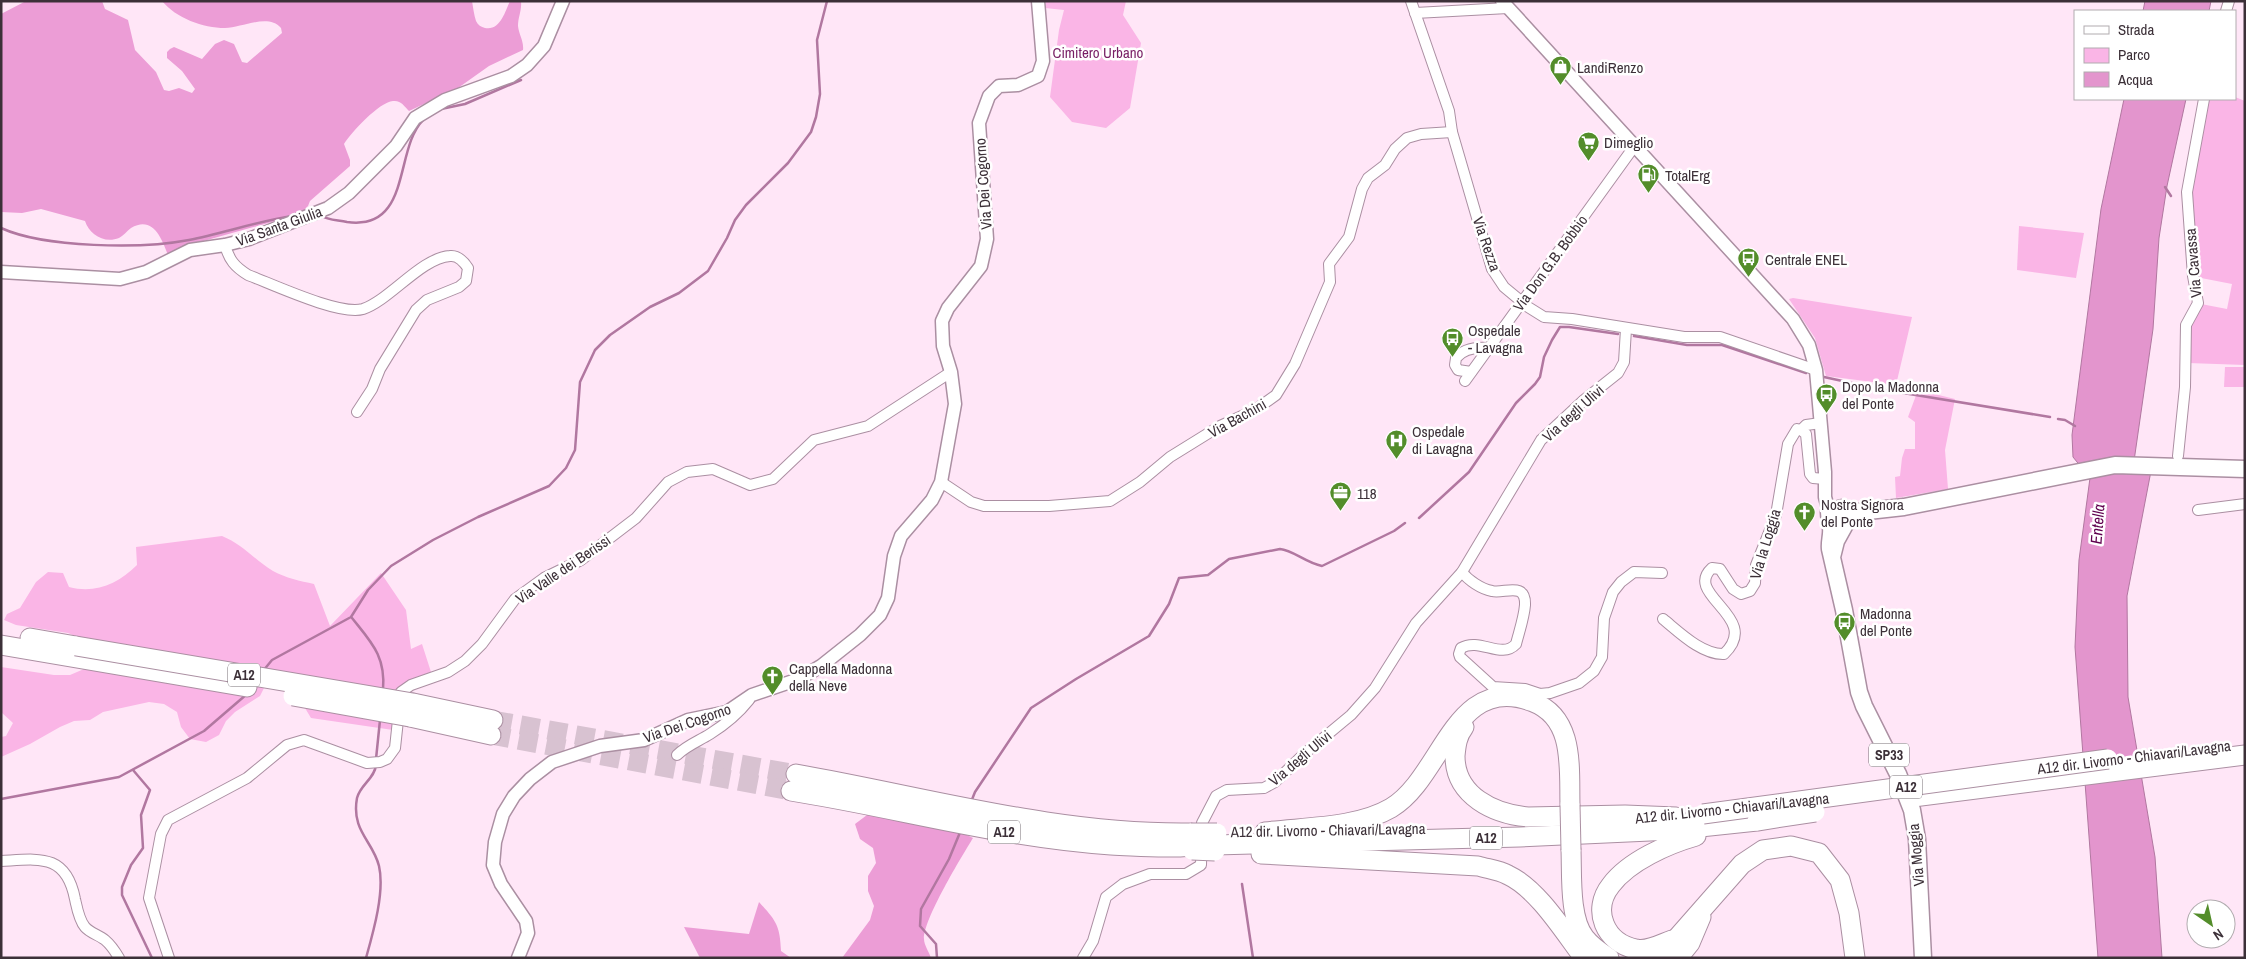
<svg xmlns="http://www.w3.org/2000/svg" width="2246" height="959" font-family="'Archivo Narrow',sans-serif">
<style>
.green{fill:#fab5e6}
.forest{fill:#ec9dd6}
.water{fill:#e395cd;stroke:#b177a0}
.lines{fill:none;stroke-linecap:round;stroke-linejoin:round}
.stream{stroke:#b177a0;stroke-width:2.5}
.motorway-tunnel{stroke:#d8c2d1;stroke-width:19;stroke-dasharray:19 9;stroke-linecap:butt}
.minor-casing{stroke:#ab8fa2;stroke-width:12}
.tertiary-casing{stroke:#ab8fa2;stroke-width:15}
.primary-casing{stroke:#ab8fa2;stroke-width:19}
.motorway-casing{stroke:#ab8fa2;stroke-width:21}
.minor{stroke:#fff;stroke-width:10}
.tertiary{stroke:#fff;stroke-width:12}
.primary{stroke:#fff;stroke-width:16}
.motorway{stroke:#fff;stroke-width:19}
.motorway-bridge-casing{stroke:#ab8fa2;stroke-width:21;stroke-linecap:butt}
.motorway-bridge{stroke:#fff;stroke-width:19}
.labels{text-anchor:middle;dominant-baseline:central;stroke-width:5;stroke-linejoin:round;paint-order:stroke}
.shield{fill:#fff;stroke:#766e74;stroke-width:1}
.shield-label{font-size:14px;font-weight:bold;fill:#3c3038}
.park-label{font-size:15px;fill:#781e65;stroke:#fff}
.poi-label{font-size:15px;fill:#3c3038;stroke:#fff;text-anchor:start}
.street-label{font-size:15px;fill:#3c3038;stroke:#fff}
.water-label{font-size:16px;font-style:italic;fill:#5f004e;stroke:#fff}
</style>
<rect width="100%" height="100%" fill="#ffe6f7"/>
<g class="green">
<polygon points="1046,1 1126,1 1123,15 1141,43 1130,108 1106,128 1072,122 1050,97 1059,30 1064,10 1045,8"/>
<polygon points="2235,97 2245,101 2245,365 2188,363 2190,322 2201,304 2227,309 2232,284 2196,277 2192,191 2209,99 2235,99"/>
<polygon points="2019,226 2084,233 2076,278 2017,270"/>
<polygon points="1793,298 1912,317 1896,385 1826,376 1815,338 1789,299"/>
<polygon points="2225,367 2245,367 2245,387 2224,387"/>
<polygon points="1918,390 1955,399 1945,450 1948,489 1896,498 1895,477 1900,476 1902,458 1905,449 1915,449 1915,422 1908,417"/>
<path d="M222,536C242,544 255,560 273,571C286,578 300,581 314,584L330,626L381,573L406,610L411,649L422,644L431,672L411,680L393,730L311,718L293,688L271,674L260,696L235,712L226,721L219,735L206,742L190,739L181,727L177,712L164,704L149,702L103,712L90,720L74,721L60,727L30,744L1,757V737L6,736L13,723L1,712V667L54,675H70L84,669L87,641L68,633L16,625L4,620L7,614L20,608L36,582L48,572L63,573L69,587C95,594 118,584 137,565L136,547Z"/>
</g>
<g class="forest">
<path d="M26,1H102L105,9L128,20L135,50L156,72L164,90L169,91L179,88L192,93L195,89L182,71L167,58V52L170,49L174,47L202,59L215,44L224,40L234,44L242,62L247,63L282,33L281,28C268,13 242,28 225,28C203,28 176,18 162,1H472C473,7 474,15 476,21C478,25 481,27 485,28C500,31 505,12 510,1H521C522,10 518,17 518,26C519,35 524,41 523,50L489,66L458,88L409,111C404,106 401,100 393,101C379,102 351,133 344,144L350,160V166L310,201L308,206L300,214L200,242L168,255C162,239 153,215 131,228C127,231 123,236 119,238C104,244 89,234 85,221L41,209L22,213L1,212V14Z"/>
<path d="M881,814L954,829L973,838C962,856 923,920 924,939C924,945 929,952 931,958H842L870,920L874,906L868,891V876L876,863L873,848L860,839L855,824L867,815Z"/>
<path d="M759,902C776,921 780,925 781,951L791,958H700L684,927L749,934Z"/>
</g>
<g class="water">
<polygon points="2145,1 2211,1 2209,11 2143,11"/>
<polygon points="2124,99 2186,99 2167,186 2159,238 2153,329 2133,468 2151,471 2127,596 2128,697 2155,857 2162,958 2098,958 2075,647 2079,560 2090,478 2073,457 2072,435 2101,209"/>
</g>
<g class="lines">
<g class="stream">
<polyline points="441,109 465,104 521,80"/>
<polyline points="2165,187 2171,196"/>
<path d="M321,216C328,220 338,220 347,222C412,231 394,149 423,120"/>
<path d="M1,228C45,248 142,249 189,240C224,233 258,221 293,216"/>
<polyline points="1634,336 1687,345 1722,345 1806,373"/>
<polyline points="1824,377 1879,389 2050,417"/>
<polyline points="2058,419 2065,420 2075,426"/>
<polyline points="1419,518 1469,472 1516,403 1535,384 1540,377 1544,357 1552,340 1560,327 1569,327 1618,334"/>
<path d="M352,618C371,642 386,656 383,690"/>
<polyline points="263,671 272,660 351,617 368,590 391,566 433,540 478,517 549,486 566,468 575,450 580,382 595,350 610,335 650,307 679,293 708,271 727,238 735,220 746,205 788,163 811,132 816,117 820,94 817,40 827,1"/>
<polyline points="376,759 380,720"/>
<polyline points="133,770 150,790 141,815 143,848 131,865 122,887 122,895 152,958"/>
<polyline points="1,799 119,777 204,731 247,694"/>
<path d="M971,802L975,792L1031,708L1076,679L1149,636L1169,604L1179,578L1208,575L1229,559L1280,549C1293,550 1306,563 1322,566L1394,531L1405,523"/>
<polyline points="1242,884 1253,958"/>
<path d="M366,958C373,933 385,892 379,866C373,841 351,831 357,798C360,785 375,778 376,765"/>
<polyline points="937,958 936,944 920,926 921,909 949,859 961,830"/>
</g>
<g class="motorway-tunnel">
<polyline points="493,720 796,774"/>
<polyline points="491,735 791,791"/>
</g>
<defs>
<g id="minor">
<polyline points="1411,1 1449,111 1452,132 1492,269 1504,287 1528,307 1544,317 1572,319 1684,337 1720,337 1816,370"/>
<polyline points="2226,11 2229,1"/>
<polyline points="1415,13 1508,8"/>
<path d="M225,245C229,260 235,267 248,275C272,284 340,316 363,309C390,300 421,258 450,256C458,255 464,262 468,268L466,281L459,287L427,300L416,310L380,369L372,389L357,412"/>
<path d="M1471,372L1458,370L1455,365L1456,358C1463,349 1477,347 1489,348"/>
<polyline points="1465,381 1636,144"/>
<polyline points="1801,430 1806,434 1810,474 1813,478 1825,479"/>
<polyline points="2178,456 2185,387 2186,325 2198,303 2193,276 2187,192 2204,99"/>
<polyline points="941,482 971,502 984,506 1049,506 1110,501 1140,482 1170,457 1220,426 1255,410 1276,395 1295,364 1330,282 1329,264 1349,237 1362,189 1368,178 1385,165 1395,149 1407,138 1421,134 1452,132"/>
<polyline points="2198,510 2245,504"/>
<path d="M1462,572C1468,580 1481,589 1492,591C1504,594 1526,581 1525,605C1524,618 1519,632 1516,644C1501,660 1480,637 1461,648L1459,654L1460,657L1493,687L1525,689L1540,694L1550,693L1579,683L1594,671L1602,657L1604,618L1613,592L1621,582L1634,572L1662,573"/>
<path d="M1663,619C1679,632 1702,655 1724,654C1763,617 1682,595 1712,568L1720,569L1733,589L1741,594L1750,591L1755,583L1756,565L1776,515L1788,444L1797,429L1801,430L1806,425L1821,423"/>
<path d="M677,755C687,745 699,741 710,734C726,724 738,714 749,700"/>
<path d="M1,861C39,859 66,853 75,899C77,908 79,920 85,927C90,933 99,935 105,940C111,945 115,951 119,958"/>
<polyline points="169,958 149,898 161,834 168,820 247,778 287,745 304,740 367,763 380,762 387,759 395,748 401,692 411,685 448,672 465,661 482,644 515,599 544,578 581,560 636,518 668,482 687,472 713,469 750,485 773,479 814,440 868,426 951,372"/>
<polyline points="1083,958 1093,941 1106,897 1123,884 1150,874 1186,874 1201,865 1202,823 1216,796 1227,790 1264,788 1275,782 1304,754 1351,715 1375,688 1416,623 1462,572 1541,440 1584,400 1618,373 1624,362 1626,329"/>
</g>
<g id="tertiary">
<polyline points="1502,1 1793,319 1809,345 1816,370 1825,472 1825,497 1829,512"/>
<polyline points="1,272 120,279 146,272 190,250 225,245 249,239 328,208 349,193 396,146 415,118 445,100 511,76 527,65 544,46 563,1"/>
<polyline points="518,958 528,933 526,921 501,884 493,865 495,842 503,814 514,796 530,779 552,762 600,746 644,740 688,720 727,712 752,695 799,679 821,666 860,635 880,615 888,598 894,556 901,536 932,500 941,482 955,404 951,372 943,346 942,321 948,308 981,266 987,239 979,123 989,96 999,86 1018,85 1038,76 1043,61 1038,1"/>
</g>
<g id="primary">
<polyline points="1845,509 1859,512 1904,507 2115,465 2245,469"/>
<path d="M1832,557L1836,541L1847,521L1846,512L1842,508L1829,512C1829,518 1831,524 1831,528C1832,535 1829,542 1830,549L1844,610L1859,692L1864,706L1898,774L1912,810L1917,839L1923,958"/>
</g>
<g id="motorway">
<polyline points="30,638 76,646"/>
<polyline points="1,645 247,687"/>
<polyline points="413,703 493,720"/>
<polyline points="410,717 491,735"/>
<path d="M1464,727C1457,736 1456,745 1455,756C1455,796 1494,814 1528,817L1625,815L1676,817"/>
<path d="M796,774C927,797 1057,835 1191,833"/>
<path d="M791,791C898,808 1003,838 1111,845C1138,846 1165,849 1191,846"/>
<polyline points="1913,797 2245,755"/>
<path d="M1265,832C1305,827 1357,828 1391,808C1443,777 1454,671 1533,702C1575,718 1569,768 1570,805"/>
<polyline points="1215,845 1520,837 1672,830 1757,821"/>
<path d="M1571,850C1572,874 1569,919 1585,938C1592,947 1600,952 1609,958"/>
<path d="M1261,854L1478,866C1488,869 1499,870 1508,875C1538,889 1564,932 1584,958"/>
<path d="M1672,940C1661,944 1647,952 1636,949C1605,943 1591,910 1611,885C1629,861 1668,844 1696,836"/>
<polyline points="1657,958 1662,955 1742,864 1763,850 1791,846 1819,853 1840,880 1849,913 1855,958"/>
<polyline points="1678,958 1690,943 1701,917"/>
</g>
</defs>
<use href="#minor" class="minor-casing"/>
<use href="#tertiary" class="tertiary-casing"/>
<use href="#primary" class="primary-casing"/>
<use href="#motorway" class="motorway-casing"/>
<use href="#minor" class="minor"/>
<use href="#tertiary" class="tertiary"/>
<use href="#primary" class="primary"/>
<use href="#motorway" class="motorway"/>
<defs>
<g id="motorway-bridge">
<polyline points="76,646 413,703"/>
<polyline points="293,696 410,717"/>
<polyline points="1570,805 1571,850"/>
<polyline points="1703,814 2108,759"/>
<polyline points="1757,821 1815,812"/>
<polyline points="1191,833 1217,833"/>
<polyline points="1192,850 1215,851"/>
</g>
</defs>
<use href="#motorway-bridge" class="motorway-bridge-casing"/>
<use href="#motorway-bridge" class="motorway-bridge"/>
</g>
<defs>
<symbol id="shop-pin" viewBox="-11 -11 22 30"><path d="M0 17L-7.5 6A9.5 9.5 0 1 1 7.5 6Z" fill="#538d2a" stroke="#fff"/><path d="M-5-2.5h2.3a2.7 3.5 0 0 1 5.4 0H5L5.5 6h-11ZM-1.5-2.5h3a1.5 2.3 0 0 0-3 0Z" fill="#fff"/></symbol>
<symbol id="supermarket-pin" viewBox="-11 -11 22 30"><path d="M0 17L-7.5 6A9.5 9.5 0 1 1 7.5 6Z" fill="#538d2a" stroke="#fff"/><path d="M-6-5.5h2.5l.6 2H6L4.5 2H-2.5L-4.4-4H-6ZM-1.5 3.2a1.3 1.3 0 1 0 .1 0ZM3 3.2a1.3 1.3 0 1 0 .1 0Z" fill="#fff"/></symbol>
<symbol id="fuel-pin" viewBox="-11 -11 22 30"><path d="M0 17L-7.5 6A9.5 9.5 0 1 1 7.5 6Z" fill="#538d2a" stroke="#fff"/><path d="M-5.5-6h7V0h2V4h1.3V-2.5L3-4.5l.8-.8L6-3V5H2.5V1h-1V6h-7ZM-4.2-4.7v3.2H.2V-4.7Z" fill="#fff"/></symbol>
<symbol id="bus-pin" viewBox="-11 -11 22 30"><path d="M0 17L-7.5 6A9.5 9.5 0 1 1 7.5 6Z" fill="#538d2a" stroke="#fff"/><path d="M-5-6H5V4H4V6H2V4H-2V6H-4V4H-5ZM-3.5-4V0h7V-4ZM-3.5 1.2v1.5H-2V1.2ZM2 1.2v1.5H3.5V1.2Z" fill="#fff"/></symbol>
<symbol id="hospital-pin" viewBox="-11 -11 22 30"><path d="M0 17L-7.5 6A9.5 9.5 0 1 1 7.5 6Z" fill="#538d2a" stroke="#fff"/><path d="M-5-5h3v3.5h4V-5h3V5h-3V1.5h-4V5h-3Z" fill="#fff"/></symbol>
<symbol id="office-pin" viewBox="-11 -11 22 30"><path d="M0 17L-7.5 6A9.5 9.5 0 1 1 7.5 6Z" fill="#538d2a" stroke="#fff"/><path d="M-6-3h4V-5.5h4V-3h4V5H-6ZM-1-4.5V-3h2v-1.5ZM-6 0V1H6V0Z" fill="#fff"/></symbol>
<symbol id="church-pin" viewBox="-11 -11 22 30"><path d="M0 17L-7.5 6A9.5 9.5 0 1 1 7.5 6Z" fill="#538d2a" stroke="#fff"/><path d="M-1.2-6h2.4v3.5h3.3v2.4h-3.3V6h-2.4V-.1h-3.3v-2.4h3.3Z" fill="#fff"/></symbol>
</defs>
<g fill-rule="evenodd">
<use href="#shop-pin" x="1548" y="54" width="25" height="34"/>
<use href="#supermarket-pin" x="1576" y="130" width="25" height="34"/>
<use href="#fuel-pin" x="1636" y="162" width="25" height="34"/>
<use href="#bus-pin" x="1736" y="246" width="25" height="34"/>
<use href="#bus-pin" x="1440" y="326" width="25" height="34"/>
<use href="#bus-pin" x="1814" y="382" width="25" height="34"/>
<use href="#hospital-pin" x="1384" y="428" width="25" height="34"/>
<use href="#office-pin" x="1328" y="480" width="25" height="34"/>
<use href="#church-pin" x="1792" y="500" width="25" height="34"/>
<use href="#bus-pin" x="1832" y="610" width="25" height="34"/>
<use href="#church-pin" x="760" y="664" width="25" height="34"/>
</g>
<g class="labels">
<g class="shield">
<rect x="228" y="663.5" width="32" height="23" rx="4"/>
<rect x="1869" y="743.5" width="40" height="23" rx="4"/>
<rect x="1890" y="775.5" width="32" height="23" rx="4"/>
<rect x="988" y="820.5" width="32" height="23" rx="4"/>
<rect x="1470" y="826.5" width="32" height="23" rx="4"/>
</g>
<g class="shield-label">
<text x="244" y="675">A12</text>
<text x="1889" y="755">SP33</text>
<text x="1906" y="787">A12</text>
<text x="1004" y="832">A12</text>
<text x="1486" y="838">A12</text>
</g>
<g class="park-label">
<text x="1098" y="52">Cimitero Urbano</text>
</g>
<g class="poi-label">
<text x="1577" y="67">LandiRenzo</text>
<text x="1604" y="142">Dimeglio</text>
<text x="1665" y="175">TotalErg</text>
<text x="1765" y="259">Centrale ENEL</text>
<text x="1468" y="330">Ospedale<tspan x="1468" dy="17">- Lavagna</tspan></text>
<text x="1842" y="386">Dopo la Madonna<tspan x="1842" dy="17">del Ponte</tspan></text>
<text x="1412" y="431">Ospedale<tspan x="1412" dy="17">di Lavagna</tspan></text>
<text x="1357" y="493">118</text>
<text x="1821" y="504">Nostra Signora<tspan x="1821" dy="17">del Ponte</tspan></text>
<text x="1860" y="613">Madonna<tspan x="1860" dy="17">del Ponte</tspan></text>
<text x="789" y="668">Cappella Madonna<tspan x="789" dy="17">della Neve</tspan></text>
</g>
<g class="street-label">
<text transform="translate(983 184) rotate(-94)">Via Dei Cogorno</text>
<text transform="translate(279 226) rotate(-20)">Via Santa Giulia</text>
<text transform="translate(1487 244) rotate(71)">Via Rezza</text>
<text transform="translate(1550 263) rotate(-54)">Via Don G.B. Bobbio</text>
<text transform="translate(2193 263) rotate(-95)">Via Cavassa</text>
<text transform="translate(1573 413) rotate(-42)">Via degli Ulivi</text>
<text transform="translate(1237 418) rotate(-29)">Via Bachini</text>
<text transform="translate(1765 544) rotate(-73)">Via la Loggia</text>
<text transform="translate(563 569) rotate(-34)">Via Valle dei Berissi</text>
<text transform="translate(687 723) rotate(-19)">Via Dei Cogorno</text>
<text transform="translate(2134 757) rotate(-7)">A12 dir. Livorno - Chiavari/Lavagna</text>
<text transform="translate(1300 758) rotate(-40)">Via degli Ulivi</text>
<text transform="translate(1732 808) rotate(-6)">A12 dir. Livorno - Chiavari/Lavagna</text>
<text transform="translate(1328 830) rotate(-1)">A12 dir. Livorno - Chiavari/Lavagna</text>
<text transform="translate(1916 855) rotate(-95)">Via Moggia</text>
</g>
<g class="water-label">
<text transform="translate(2097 524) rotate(-86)">Entella</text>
</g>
</g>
<rect width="2246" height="959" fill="none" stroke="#3c3038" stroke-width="5"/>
<rect x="2074" y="10" width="162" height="90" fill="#ffffff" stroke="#b1acaf"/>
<rect x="2084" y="26" width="25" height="8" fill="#ffffff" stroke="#b1acaf"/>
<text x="2118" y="35" font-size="15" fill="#3c3038">Strada</text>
<rect x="2084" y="48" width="25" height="15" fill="#fab5e6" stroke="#b1acaf"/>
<text x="2118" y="60" font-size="15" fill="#3c3038">Parco</text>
<rect x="2084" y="72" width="25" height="15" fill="#e395cd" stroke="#b1acaf"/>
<text x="2118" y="85" font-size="15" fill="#3c3038">Acqua</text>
<g transform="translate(2211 924) rotate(146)"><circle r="24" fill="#ffffff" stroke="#b1acaf"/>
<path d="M0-4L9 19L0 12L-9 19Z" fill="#538d2a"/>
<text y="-8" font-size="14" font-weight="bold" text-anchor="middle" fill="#3c3038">N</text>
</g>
</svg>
